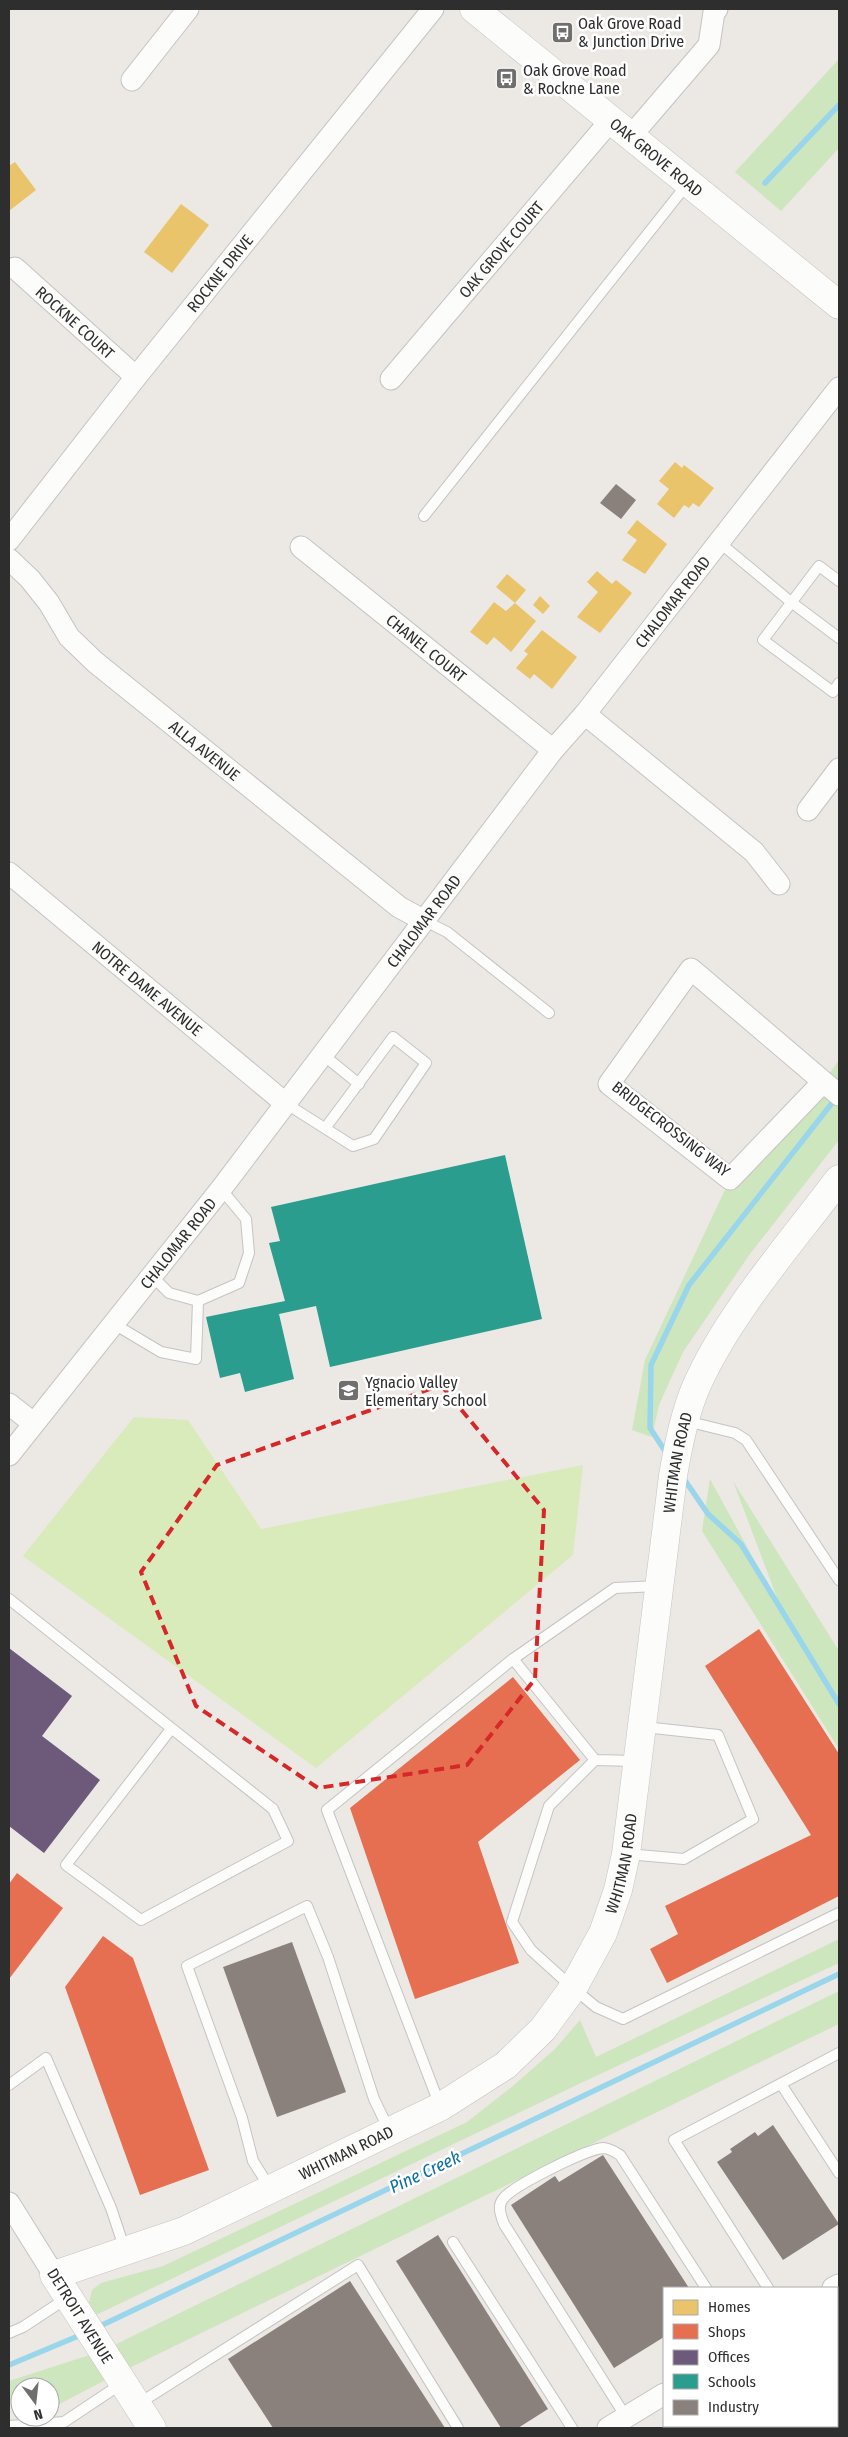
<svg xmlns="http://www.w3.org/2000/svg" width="848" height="2437" font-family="'Fira Sans Condensed',sans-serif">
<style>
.green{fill:#cee6be}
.pitch{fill:#d9eabb}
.homes{fill:#e9c46a}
.shops{fill:#e76f51}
.offices{fill:#6d597a}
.schools{fill:#2a9d8f}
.industry{fill:#8a817c}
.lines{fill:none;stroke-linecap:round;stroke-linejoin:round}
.stream{stroke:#99d6ec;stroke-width:5.5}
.lane-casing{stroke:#c5c4c5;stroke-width:12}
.street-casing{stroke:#c5c4c5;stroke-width:23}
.secondary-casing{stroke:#c5c4c5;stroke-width:29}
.lane{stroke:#fcfcfb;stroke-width:10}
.street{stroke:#fcfcfb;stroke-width:21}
.secondary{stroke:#fcfcfb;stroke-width:28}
.marked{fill:none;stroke:#d62828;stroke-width:4;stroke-dasharray:10 6;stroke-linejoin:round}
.labels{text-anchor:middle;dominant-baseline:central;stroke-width:5;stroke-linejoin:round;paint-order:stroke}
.poi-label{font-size:16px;fill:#2e2e2e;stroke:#fff;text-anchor:start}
.street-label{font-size:16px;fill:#2e2e2e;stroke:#fff}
.water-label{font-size:18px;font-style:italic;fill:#0d6fa3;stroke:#fff}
</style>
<rect width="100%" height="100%" fill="#ece8e4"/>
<g class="green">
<polygon points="839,59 839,148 781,211 735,172"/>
<polygon points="839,1060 839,1140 750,1254 683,1352 659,1405 652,1437 632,1430 645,1360 730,1179 823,1082"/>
<polygon points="710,1479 782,1611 733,1481 839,1651 839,1749 702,1531"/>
<polygon points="839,1939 839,1963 583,2082 96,2315 88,2307 92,2290 101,2283 163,2266 467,2122 514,2085 555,2049 580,2020 596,2057"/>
<polygon points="839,1991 839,2024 117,2374 50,2409 50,2387 20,2387 20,2403 9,2399 9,2381 102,2351"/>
</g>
<polygon class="pitch" points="134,1417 188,1420 261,1529 583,1465 573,1555 316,1768 23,1556"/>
<g class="homes">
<polygon points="15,162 36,190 9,211 9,166"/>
<polygon points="181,204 209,225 172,273 144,252"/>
<polygon points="675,462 682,468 684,465 714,488 699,507 693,503 689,508 684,505 674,518 657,504 669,489 659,481"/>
<polygon points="637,520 667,544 645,574 622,560 637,540 627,533"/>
<polygon points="597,571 612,584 616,580 632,593 600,633 577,617 598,592 587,582"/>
<polygon points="507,574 526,590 515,603 496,587"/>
<polygon points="540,596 550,606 543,614 533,605"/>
<polygon points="494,602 506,611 515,603 536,621 511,652 494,637 487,645 470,632"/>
<polygon points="542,630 577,657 552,689 534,674 530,679 516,668 528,654 524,651"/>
</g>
<g class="shops">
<polygon points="759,1629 839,1754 839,1896 667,1983 650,1949 678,1934 665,1906 811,1835 705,1666"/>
<polygon points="513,1677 580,1760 478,1842 519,1963 415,1999 350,1808"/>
<polygon points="17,1873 63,1908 9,1979 9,1884"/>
<polygon points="103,1936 133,1958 209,2170 140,2195 65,1987"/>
</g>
<polygon class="offices" points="9,1648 72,1696 42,1736 100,1780 44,1853 9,1826"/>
<polygon class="schools" points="505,1155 542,1319 330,1367 316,1306 279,1314 294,1379 245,1392 240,1373 220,1378 206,1317 285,1301 269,1243 280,1241 271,1207"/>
<g class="industry">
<polygon points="616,484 636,500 621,519 600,503"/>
<polygon points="292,1942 346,2092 277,2117 223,1967"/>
<polygon points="773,2125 839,2224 783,2260 717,2162 732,2152 730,2149 755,2132 758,2136"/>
<polygon points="603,2155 689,2288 664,2288 664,2337 614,2368 511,2205 555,2176 559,2182"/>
<polygon points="438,2235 548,2409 518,2428 501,2428 396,2261"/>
<polygon points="350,2281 445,2428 273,2428 228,2359"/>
<polygon points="839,2350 839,2428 761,2428 760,2426 837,2426 837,2352"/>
</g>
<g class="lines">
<g class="stream">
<polyline points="765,183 839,105"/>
<polyline points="667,1454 650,1428 651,1365 689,1285 836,1098"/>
<polyline points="682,1476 708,1514 741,1544 839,1704"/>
<polyline points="96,2328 839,1974"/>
<polyline points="9,2365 83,2334"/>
</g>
<defs>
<g id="lane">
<polyline points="424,516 688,183"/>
<polyline points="720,543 791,602 839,638"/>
<polyline points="839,581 819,566 763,640 833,692 839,683"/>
<polyline points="423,920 447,932 549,1013"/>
<polyline points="322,1054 359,1084"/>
<polyline points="285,1103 353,1146 374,1139 426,1063 393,1037 326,1127"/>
<polyline points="152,1276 169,1293 198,1301 239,1283 249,1253 246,1219 221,1189"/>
<polyline points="114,1324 161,1352 196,1359 198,1301"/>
<polyline points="686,1421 735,1433 746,1440 839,1580"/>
<polyline points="9,1599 273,1809 288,1841 141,1920 66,1865 171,1729"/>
<polyline points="513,1659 595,1760 636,1761"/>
<polyline points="595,1760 549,1806 512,1922 531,1950 573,1988 596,2007 623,2019 839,1913"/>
<polyline points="627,1854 684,1859 753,1819 718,1735 644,1727"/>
<polyline points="781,2084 839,2173"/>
<polyline points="9,2085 46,2058 111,2208 125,2250"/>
<polyline points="440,2106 327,1810 513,1659 615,1588 658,1586"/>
<polyline points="270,2188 253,2161 242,2118 187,1966 307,1906 328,1957 374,2099 389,2130"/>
<polyline points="453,2242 572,2428"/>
<polyline points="768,2288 674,2140 839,2053"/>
<polyline points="9,2333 23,2327 67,2298"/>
<polyline points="138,2404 358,2265 458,2428"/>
<path d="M626,2417L504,2224C501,2216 497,2206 503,2199C512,2186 587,2149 603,2148C609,2148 615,2152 620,2155L706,2288"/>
<polyline points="9,2426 64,2422 121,2384"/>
<polyline points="682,2426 683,2428"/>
<polyline points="748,2426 750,2428"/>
</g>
<g id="street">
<polyline points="132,80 188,9"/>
<polyline points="631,136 709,45 714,12 717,9"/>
<path id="s1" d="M15,268L136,377"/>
<path id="s2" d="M391,379L611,120"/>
<path id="s3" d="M9,540L136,377L433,9"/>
<path id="s4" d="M301,547L553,750"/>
<path id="s5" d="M9,559L30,579L49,603L69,637L95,662L399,907L423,920"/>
<polyline points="585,714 754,852 779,884"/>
<polyline points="808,810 839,769"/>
<path id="s6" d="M9,873L285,1103"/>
<polyline points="823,1082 730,1179 609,1084 691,969 839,1095"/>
<polyline points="9,1404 33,1423"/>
<path id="s7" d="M9,1455L221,1189L553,750L585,714L839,388"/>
<polyline points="9,2203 54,2275"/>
<polyline points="833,2288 839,2285"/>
<polyline points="608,2428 664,2394"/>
</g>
<g id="secondary">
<path id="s8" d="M474,9L839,305"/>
<path id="s9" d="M152,2428L54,2275L184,2231L440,2107L506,2065L543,2029L573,1988L603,1933L618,1890L626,1854L673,1476C678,1446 684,1415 696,1387C728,1314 791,1243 839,1179"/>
</g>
</defs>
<use href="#lane" class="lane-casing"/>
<use href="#street" class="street-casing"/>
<use href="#secondary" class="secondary-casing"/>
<use href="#lane" class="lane"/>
<use href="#street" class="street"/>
<use href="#secondary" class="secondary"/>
</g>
<path class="marked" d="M441,1385L544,1510L535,1679L467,1765L318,1788L196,1706L141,1572L217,1465Z"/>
<defs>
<symbol id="bus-square" viewBox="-11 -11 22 22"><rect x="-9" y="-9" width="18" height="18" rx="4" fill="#706f6e" stroke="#fff"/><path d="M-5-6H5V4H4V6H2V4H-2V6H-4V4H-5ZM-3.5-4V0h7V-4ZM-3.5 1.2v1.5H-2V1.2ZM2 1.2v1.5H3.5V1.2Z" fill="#fff"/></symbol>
<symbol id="school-square" viewBox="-11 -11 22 22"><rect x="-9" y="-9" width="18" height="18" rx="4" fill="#706f6e" stroke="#fff"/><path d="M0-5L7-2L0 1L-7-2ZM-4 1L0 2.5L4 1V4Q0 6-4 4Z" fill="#fff"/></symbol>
</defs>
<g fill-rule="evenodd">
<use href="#bus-square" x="550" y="20" width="25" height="25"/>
<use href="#bus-square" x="494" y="66" width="25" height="25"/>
<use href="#school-square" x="336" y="1378" width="25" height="25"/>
</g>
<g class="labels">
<g class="poi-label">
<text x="578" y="23">Oak Grove Road<tspan x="578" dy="18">&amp; Junction Drive</tspan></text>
<text x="523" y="70">Oak Grove Road<tspan x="523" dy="18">&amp; Rockne Lane</tspan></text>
<text x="365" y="1382">Ygnacio Valley<tspan x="365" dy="18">Elementary School</tspan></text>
</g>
<g class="street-label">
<text stroke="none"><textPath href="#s8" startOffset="235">OAK GROVE ROAD</textPath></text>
<text stroke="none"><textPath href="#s2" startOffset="170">OAK GROVE COURT</textPath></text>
<text stroke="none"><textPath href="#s3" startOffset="340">ROCKNE DRIVE</textPath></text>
<text stroke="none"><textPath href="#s1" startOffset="81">ROCKNE COURT</textPath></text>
<text stroke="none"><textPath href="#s7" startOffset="1081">CHALOMAR ROAD</textPath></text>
<text stroke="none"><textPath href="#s4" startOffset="161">CHANEL COURT</textPath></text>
<text stroke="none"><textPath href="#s5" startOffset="276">ALLA AVENUE</textPath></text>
<text stroke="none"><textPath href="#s7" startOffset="676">CHALOMAR ROAD</textPath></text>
<text stroke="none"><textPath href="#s6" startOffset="180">NOTRE DAME AVENUE</textPath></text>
<text transform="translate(671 1129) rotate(38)">BRIDGECROSSING WAY</text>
<text stroke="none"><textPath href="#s7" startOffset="271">CHALOMAR ROAD</textPath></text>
<text stroke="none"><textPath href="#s9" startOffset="1324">WHITMAN ROAD</textPath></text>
<text stroke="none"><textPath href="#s9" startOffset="919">WHITMAN ROAD</textPath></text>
<text stroke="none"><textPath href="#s9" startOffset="499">WHITMAN ROAD</textPath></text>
<text transform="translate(80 2316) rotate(58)">DETROIT AVENUE</text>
</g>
<g class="water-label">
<text transform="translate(425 2172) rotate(-25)">Pine Creek</text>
</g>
</g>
<rect width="848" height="2437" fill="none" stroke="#2e2e2e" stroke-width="20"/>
<rect x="663" y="2287" width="175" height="140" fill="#ffffff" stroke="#ababab"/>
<rect x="673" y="2300" width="25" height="15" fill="#e9c46a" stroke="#ababab"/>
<text x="708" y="2312" font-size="15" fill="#2e2e2e">Homes</text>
<rect x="673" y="2324" width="25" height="15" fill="#e76f51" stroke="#ababab"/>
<text x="708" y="2337" font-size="15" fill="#2e2e2e">Shops</text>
<rect x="673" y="2350" width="25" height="15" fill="#6d597a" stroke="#ababab"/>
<text x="708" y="2362" font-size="15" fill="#2e2e2e">Offices</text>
<rect x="673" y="2374" width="25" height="15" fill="#2a9d8f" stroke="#ababab"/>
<text x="708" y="2387" font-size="15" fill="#2e2e2e">Schools</text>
<rect x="673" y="2400" width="25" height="15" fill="#8a817c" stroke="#ababab"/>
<text x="708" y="2412" font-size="15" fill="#2e2e2e">Industry</text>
<g transform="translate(35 2402) rotate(165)"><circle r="24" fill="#ffffff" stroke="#ababab"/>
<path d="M0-4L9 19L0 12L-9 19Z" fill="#706f6e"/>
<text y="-8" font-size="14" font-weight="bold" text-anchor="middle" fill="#2e2e2e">N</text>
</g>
</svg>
